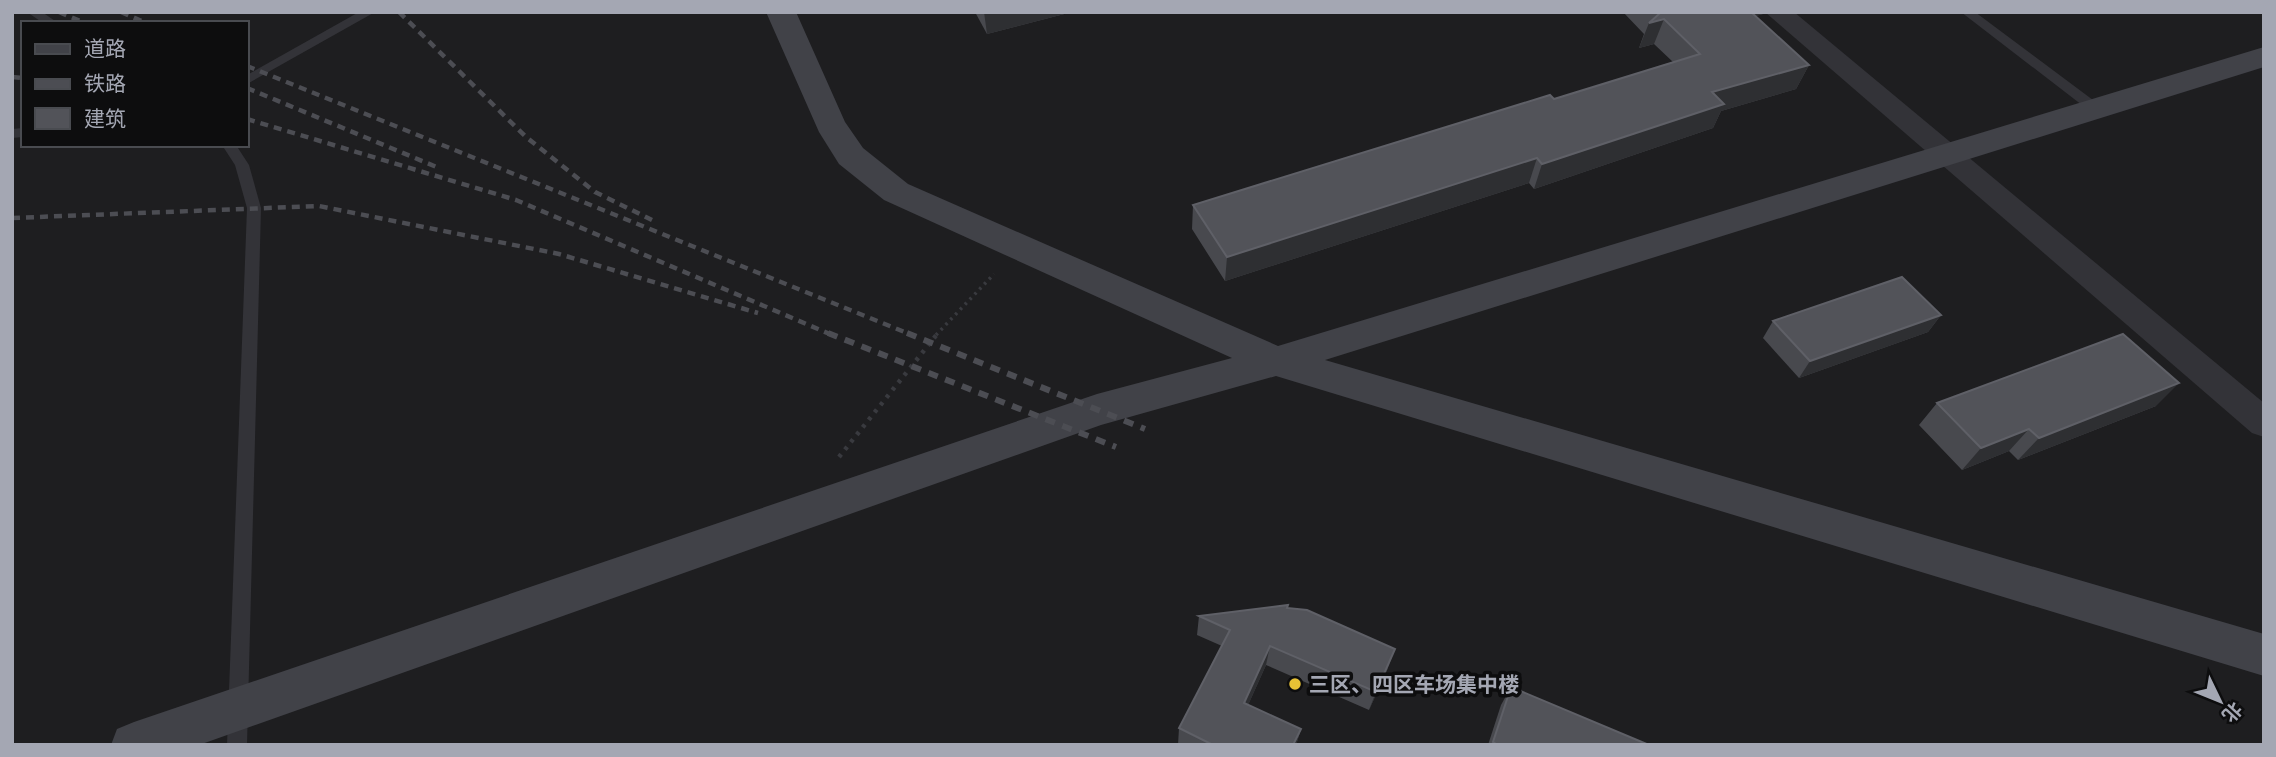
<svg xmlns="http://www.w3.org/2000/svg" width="2276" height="757" font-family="'Golos Text','Noto Sans SC',sans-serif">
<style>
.built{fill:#1e1e20;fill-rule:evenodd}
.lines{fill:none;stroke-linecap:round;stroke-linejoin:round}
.path-far1{stroke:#393a3f;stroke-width:3.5;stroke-dasharray:2.5 4.5;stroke-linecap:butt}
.path{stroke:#393a3f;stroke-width:4.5;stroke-dasharray:3.5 6;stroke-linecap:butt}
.lane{fill:#333338;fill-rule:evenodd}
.street{fill:#333338;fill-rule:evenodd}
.secondary{fill:#414248;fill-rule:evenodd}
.rail-far1{stroke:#4c4d53;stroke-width:4.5;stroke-dasharray:8 6;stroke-linecap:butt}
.rail{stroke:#4c4d53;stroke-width:6;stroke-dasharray:10 8;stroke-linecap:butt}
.wall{fill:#48494e}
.shaded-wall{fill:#2e2f32}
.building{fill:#525359;stroke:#5f6067;stroke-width:2}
.poi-dot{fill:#e8c235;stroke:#0d0d0e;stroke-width:2.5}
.labels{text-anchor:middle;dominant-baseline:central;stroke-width:7;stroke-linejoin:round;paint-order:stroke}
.poi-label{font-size:21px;font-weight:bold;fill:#a4a7b3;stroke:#0d0d0e;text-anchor:start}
</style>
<rect width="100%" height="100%" fill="#121213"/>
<path class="built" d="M12,12H2264V745H12ZM23,23H247V145H23Z"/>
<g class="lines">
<polyline class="path-far1" points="936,335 994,274"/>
<polyline class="path" points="839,457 938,333"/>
<g class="lane">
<polygon points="27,12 42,12 58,23 43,23"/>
<polygon points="359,12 375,12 247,84 247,75"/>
<polygon points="1961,12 1975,12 2101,106 2101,112 2091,112"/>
<polygon points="23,128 23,137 12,138 12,129"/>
<polygon points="222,145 236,145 249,165 261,208 247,745 227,745 247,208 235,165"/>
</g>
<polygon class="street" points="1765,12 1794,12 2264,403 2264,437 2252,433"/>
<polygon class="secondary" points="766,12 796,12 845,122 863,148 908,184 1278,346 2264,47 2264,67 1325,360 2264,634 2264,676 1276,376 1101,425 199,745 111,745 117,729 134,722 1097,394 1232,358 884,200 839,164 819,132"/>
<g class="rail-far1">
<polyline points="59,12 85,23"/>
<polyline points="121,12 146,23"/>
<polyline points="399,12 526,137 595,192 652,220"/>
<polyline points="247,66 912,335"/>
<polyline points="12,77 23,78"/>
<polyline points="247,88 439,168"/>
<polyline points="247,119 516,200 832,335"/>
<polyline points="12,218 319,206 559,254 758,313"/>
</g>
<g class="rail">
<polyline points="828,333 1116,447"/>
<polyline points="907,333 1145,429"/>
</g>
</g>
<g class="wall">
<polygon points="975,12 1072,12 987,34"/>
<polygon points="1623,12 1764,12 1763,14 1755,16 1809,65 1796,89 1721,111 1713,128 1534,189 1529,183 1225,281 1192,229 1193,205 1554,99 1673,62 1654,44 1639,48 1644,34"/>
<polygon points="1941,315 1928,332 1799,378 1763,338 1773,321"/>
<polygon points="1937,403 2156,406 2018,460 2009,451 1962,470 1919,425"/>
<polygon points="1288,608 1388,668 1369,710 1266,665 1248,705 1301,729 1296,745 1178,745 1179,728 1222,646 1197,635 1199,616"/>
<polygon points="1511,687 1649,745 1488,745 1501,705"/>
</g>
<g class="shaded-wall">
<polygon points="984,12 1072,12 987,34"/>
<polygon points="1731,12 1764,12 1763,14 1726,24"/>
<polygon points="1664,19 1654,44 1639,48 1649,23"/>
<polygon points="1809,65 1796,89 1721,111 1713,128 1534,189 1542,164 1712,92"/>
<polygon points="1537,158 1529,183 1225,281 1227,257"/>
<polygon points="1941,315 1928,332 1799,378 1810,361"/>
<polygon points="2179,383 2156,406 2018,460 2039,438"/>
<polygon points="2029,429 2009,451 1962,470 1981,448"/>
<polygon points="1270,646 1266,665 1241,721 1244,703"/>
<polygon points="1395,649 1388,668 1369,710 1376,692"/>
<polygon points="1301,729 1296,745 1293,745"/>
</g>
<g class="building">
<polygon points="1657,12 1751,12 1809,65 1712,92 1724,104 1542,164 1537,158 1227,257 1193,205 1550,95 1554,99 1700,54 1664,19 1649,23 1659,14"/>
<polygon points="1902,277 1941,315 1810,361 1773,321"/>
<polygon points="2123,334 2179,383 2039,438 2029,429 1981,448 1937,403"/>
<polygon points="1288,605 1287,608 1307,610 1395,649 1376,692 1270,646 1244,703 1301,729 1293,745 1213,745 1179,728 1230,630 1199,616"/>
<polygon points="1511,687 1649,745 1498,745 1493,742"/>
</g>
<circle class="poi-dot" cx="1295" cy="684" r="7"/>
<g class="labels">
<g class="poi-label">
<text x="1309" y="684">三区、四区车场集中楼</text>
</g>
</g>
<rect width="2276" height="757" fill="none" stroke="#a4a7b3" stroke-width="28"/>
<rect x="21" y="21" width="228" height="126" fill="#0d0d0e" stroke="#494b50" stroke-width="2"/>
<rect x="35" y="44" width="35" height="10" fill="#414248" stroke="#494b50" stroke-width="2"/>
<text x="84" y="56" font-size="21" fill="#a4a7b3">道路</text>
<rect x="35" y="79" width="35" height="10" fill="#4c4d53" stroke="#494b50" stroke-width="2"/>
<text x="84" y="91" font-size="21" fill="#a4a7b3">铁路</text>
<rect x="35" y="108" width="35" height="21" fill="#525359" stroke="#494b50" stroke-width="2"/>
<text x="84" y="126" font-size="21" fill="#a4a7b3">建筑</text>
<g transform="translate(2220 701) rotate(133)" stroke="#0d0d0e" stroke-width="5" paint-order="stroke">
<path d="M0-5L12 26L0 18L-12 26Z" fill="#a4a7b3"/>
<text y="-10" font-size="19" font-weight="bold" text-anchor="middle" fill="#a4a7b3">北</text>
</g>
</svg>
